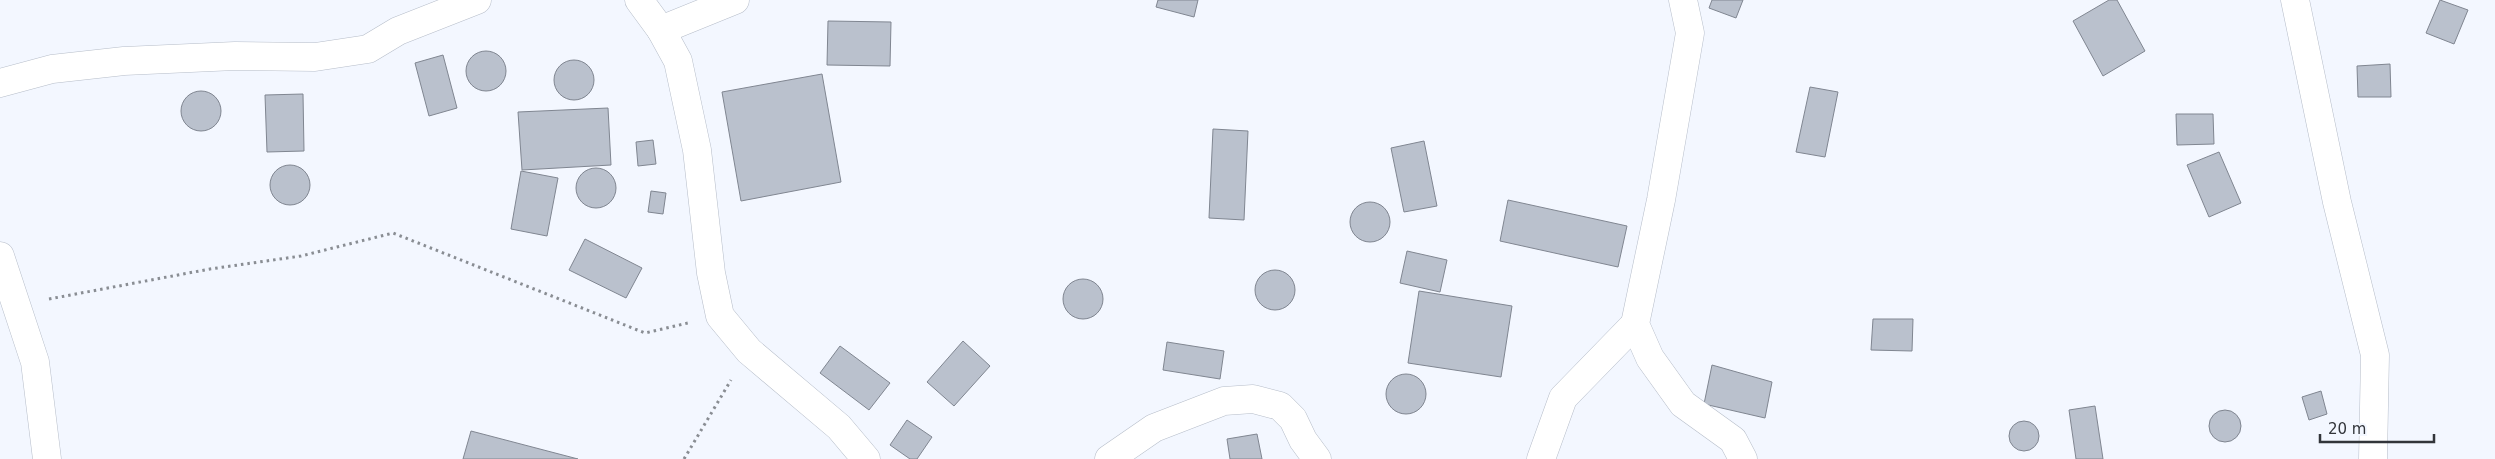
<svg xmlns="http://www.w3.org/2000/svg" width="2495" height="459" font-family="'DejaVu Sans',sans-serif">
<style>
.building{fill:#bac1cd;stroke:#808691}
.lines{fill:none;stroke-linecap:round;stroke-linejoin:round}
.street-casing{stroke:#b6bdc9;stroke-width:29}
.path{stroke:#898d93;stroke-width:3;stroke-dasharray:2.5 4;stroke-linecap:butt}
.street{stroke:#fff;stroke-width:28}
</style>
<rect width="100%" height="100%" fill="#f3f7ff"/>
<g class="building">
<polygon points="1158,0 1198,0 1194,17 1156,7"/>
<polygon points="1712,0 1743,0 1736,18 1709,8"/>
<polygon points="2109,0 2117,0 2145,51 2103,76 2073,21"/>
<polygon points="2440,0 2468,10 2454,44 2426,33"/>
<polygon points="828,21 891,22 890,66 827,65"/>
<circle cx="486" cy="71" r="20"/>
<polygon points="443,55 457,108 429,116 415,63"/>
<circle cx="574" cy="80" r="20"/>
<polygon points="2390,64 2391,97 2358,97 2357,66"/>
<polygon points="822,74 841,182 741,201 722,92"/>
<polygon points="1810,87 1838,92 1825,157 1796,152"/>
<circle cx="201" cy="111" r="20"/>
<polygon points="303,94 304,151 267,152 265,95"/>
<polygon points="608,108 611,165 522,170 518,112"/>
<polygon points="2176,114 2213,114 2214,144 2177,145"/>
<polygon points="1213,129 1248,131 1244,220 1209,218"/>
<polygon points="653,140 656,164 638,166 636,142"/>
<polygon points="1424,141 1437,206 1404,212 1391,148"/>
<polygon points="2219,152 2241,203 2209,217 2187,165"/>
<circle cx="290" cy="185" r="20"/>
<circle cx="596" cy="188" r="20"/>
<polygon points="521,171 558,178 547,236 511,229"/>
<polygon points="651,191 666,193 663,214 648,212"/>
<polygon points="1508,200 1627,226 1618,267 1500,241"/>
<circle cx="1370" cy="222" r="20"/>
<polygon points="585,239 642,268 626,298 569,270"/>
<polygon points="1407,251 1447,260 1440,292 1400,283"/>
<circle cx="1275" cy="290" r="20"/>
<circle cx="1083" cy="299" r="20"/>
<polygon points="1419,291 1512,306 1501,377 1408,363"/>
<polygon points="1873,319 1913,319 1912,351 1871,350"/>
<polygon points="963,341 990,366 954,406 927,382"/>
<polygon points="1167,342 1224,351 1220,379 1163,370"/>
<polygon points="840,346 890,383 869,410 820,373"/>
<polygon points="1712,365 1772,382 1765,418 1704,404"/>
<circle cx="1406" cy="394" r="20"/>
<polygon points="2321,391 2327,414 2309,420 2302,397"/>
<polygon points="2095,406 2103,459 2076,459 2069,410"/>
<circle cx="2225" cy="426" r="16"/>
<polygon points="907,420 932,437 917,459 910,459 890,445"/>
<circle cx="2024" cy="436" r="15"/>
<polygon points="471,431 578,459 463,459"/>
<polygon points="1257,434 1262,459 1230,459 1227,439"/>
</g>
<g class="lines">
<defs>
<g id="street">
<polyline points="639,0 661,30 678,61 697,150 711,273 720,316 749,351 839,427 866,459"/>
<polyline points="1683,0 1690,33 1661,200 1635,324 1650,358 1683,404 1733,440 1743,459"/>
<polyline points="2295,0 2337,202 2375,355 2373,459"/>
<polyline points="661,30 735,0"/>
<polyline points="0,83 52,69 124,61 235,56 315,57 368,49 398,31 477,0"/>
<polyline points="0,256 35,362 47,459"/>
<polyline points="1109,459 1154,428 1224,401 1253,399 1280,406 1293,419 1303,440 1317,459"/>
<polyline points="1541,459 1563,398 1635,324"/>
</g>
</defs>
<use href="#street" class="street-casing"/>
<g class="path">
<polyline points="49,299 210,269 301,256 393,233 645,333 688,323"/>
<polyline points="684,459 731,380"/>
</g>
<use href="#street" class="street"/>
</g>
<path d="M2320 434v8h114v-8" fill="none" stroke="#32353a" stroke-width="2.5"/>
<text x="2328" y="434" font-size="15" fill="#32353a" stroke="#f3f7ff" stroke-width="4" paint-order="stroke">20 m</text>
</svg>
